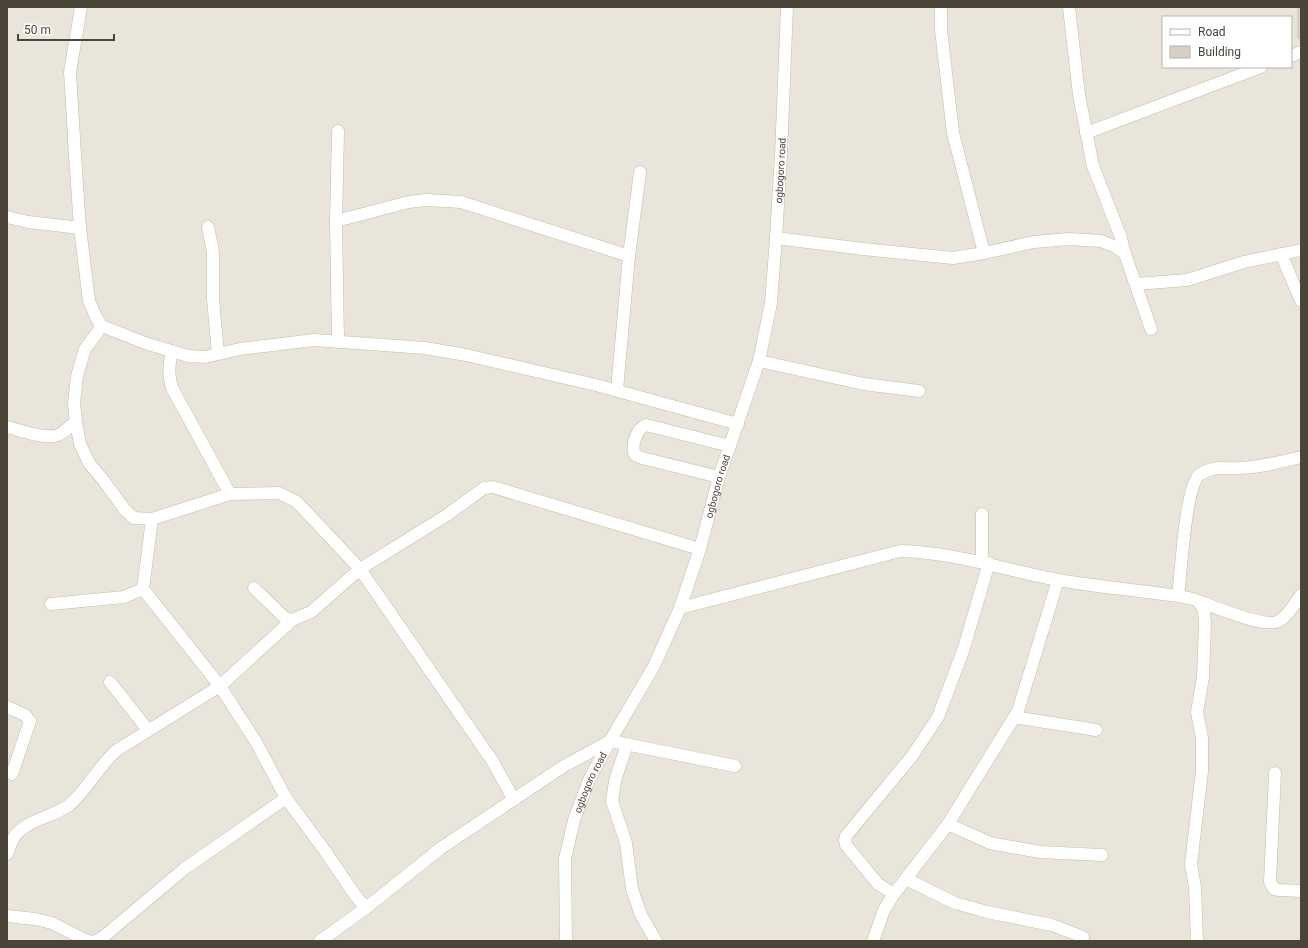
<svg xmlns="http://www.w3.org/2000/svg" width="1308" height="948" font-family="Roboto,sans-serif">
<style>
.residential{fill:#eae5da;fill-rule:evenodd}
.building{fill:#d8cfc1}
.lines{fill:none;stroke-linecap:round;stroke-linejoin:round}
.minor-casing{stroke:#c2bbae;stroke-width:13}
.minor{stroke:#fff;stroke-width:12}
.labels{text-anchor:middle;dominant-baseline:central;stroke-width:3;stroke-linejoin:round;paint-order:stroke}
.street-label{font-size:10px;fill:#4b4439;stroke:#fff}
</style>
<rect width="100%" height="100%" fill="#f6f3ec"/>
<path class="residential" d="M7,7H1301V941H7ZM1163,17H1291V67H1163Z"/>
<rect class="building" x="1297" y="7" width="4" height="32"/>
<g class="lines">
<defs>
<g id="minor">
<polyline points="81,7 70,72 75,155 80,228 89,301 97,319 102,326 145,343 188,356 205,357 240,349 314,340 425,348 466,355 596,385 738,424"/>
<polyline points="941,7 941,30 953,133 984,253"/>
<polyline points="1069,7 1079,95 1093,166 1120,235 1125,254"/>
<polyline points="1291,56 1301,52"/>
<polyline points="338,131 336,221 338,342"/>
<polyline points="1086,133 1261,67"/>
<polyline points="7,217 28,222 80,228"/>
<polyline points="336,221 409,202 426,200 461,202 629,256"/>
<polyline points="208,227 213,252 213,299 218,354"/>
<polyline points="776,238 863,249 953,258 984,253 1034,242 1069,239 1101,241 1116,247 1125,254 1151,329"/>
<polyline points="1281,254 1301,301"/>
<polyline points="1136,284 1187,280 1244,262 1301,250"/>
<polyline points="102,326 85,349 77,376 74,403 76,422 80,444 89,463 104,481 125,510 134,518 152,519 230,494 279,493 297,502 360,569 493,762 514,800"/>
<path d="M172,351C169,366 168,373 172,388L230,494"/>
<polyline points="759,361 864,384 919,391"/>
<polyline points="617,390 629,256 640,172"/>
<path d="M7,427C20,430 45,440 58,435C64,432 70,426 76,422"/>
<path d="M719,477L642,458L635,455C631,446 636,429 646,425L730,446"/>
<polyline points="982,514 982,561"/>
<polyline points="254,588 285,618 292,620 311,612 360,569 447,515 484,488 493,487 700,549"/>
<path d="M1178,596C1181,574 1185,489 1199,475C1203,472 1208,470 1213,469C1221,467 1232,469 1240,468C1261,467 1281,462 1301,457"/>
<polyline points="51,604 124,597 143,589 152,519"/>
<path d="M680,608L900,551C954,552 1005,570 1058,580C1097,587 1138,590 1178,596C1184,597 1191,598 1196,600C1212,606 1266,629 1279,621C1289,615 1295,603 1301,595"/>
<polyline points="292,620 220,686 256,742 286,798 325,851 355,895 366,908"/>
<polyline points="110,682 148,730"/>
<polyline points="7,707 25,715 30,721 12,774"/>
<polyline points="1014,717 1096,730"/>
<polyline points="627,744 615,781 612,801 626,843 632,889 641,915 656,941"/>
<polyline points="1275,773 1270,882 1274,889 1280,890 1301,891"/>
<polyline points="948,824 990,843 1040,852 1102,855"/>
<path d="M7,854C9,849 11,842 14,837C26,820 52,817 68,806C88,790 98,766 117,750L220,686L143,589"/>
<polyline points="906,879 955,903 987,912 1052,925 1083,937"/>
<polyline points="894,894 878,884 846,845 845,840 846,836 912,756 938,717 963,651 989,563"/>
<polyline points="7,916 35,919 52,923 85,940 89,941"/>
<polyline points="95,941 102,938 184,869 286,798"/>
<polyline points="320,941 366,908 441,848 564,766 610,741 735,766"/>
<path id="s1" d="M566,941L565,859L574,820L589,780L610,741L654,666L680,608L700,549L719,477L759,361L771,303L776,238L781,155L787,7"/>
<polyline points="873,941 884,910 894,894 948,824 1018,711 1058,580"/>
<polyline points="1197,941 1195,887 1191,864 1202,771 1202,738 1197,712 1203,677 1205,624 1204,610 1199,602"/>
</g>
</defs>
<use href="#minor" class="minor-casing"/>
<use href="#minor" class="minor"/>
</g>
<g class="labels">
<g class="street-label">
<text stroke="none"><textPath href="#s1" startOffset="811">ogbogoro road</textPath></text>
<text stroke="none"><textPath href="#s1" startOffset="487">ogbogoro road</textPath></text>
<text stroke="none"><textPath href="#s1" startOffset="163">ogbogoro road</textPath></text>
</g>
</g>
<rect width="1308" height="948" fill="none" stroke="#4b4439" stroke-width="16"/>
<rect x="1162" y="16" width="130" height="52" fill="#ffffff" stroke="#b7b4b0"/>
<rect x="1170" y="29" width="20" height="6" fill="#ffffff" stroke="#b7b4b0"/>
<text x="1198" y="36" font-size="12" fill="#4b4439">Road</text>
<rect x="1170" y="46" width="20" height="12" fill="#d8cfc1" stroke="#b7b4b0"/>
<text x="1198" y="56" font-size="12" fill="#4b4439">Building</text>
<path d="M18 34v6h96v-6" fill="none" stroke="#4b4439" stroke-width="2"/>
<text x="24" y="34" font-size="12" fill="#4b4439" stroke="#ffffff" stroke-width="3" paint-order="stroke">50 m</text>
</svg>
